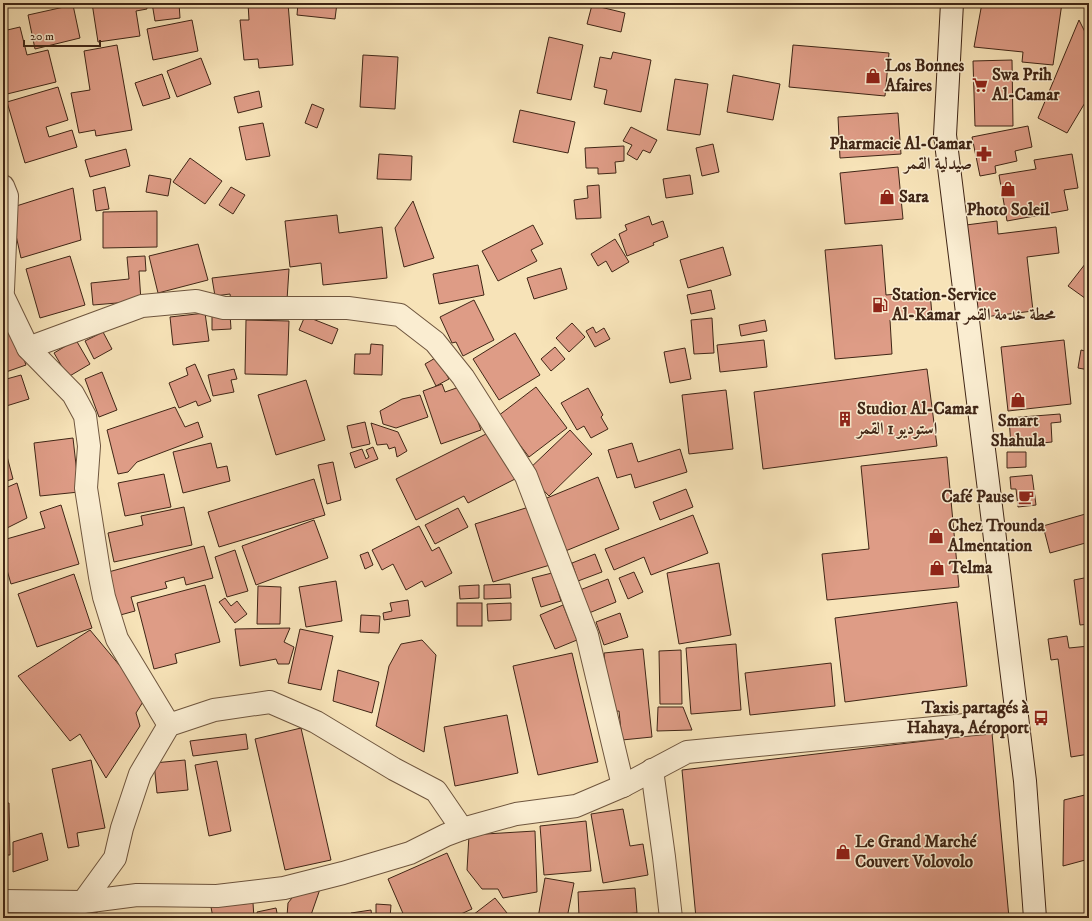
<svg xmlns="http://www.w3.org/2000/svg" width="1092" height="921" font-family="'IM FELL DW Pica',Amiri,serif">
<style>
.building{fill:#de9c86;stroke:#402616}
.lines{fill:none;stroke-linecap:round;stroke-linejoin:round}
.street-casing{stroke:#6e553e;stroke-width:24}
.secondary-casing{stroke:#402616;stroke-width:24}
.street{stroke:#faedd1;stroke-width:22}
.secondary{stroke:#faedd1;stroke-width:22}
.labels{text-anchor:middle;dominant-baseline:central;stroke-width:3;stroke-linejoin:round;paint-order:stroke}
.poi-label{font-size:17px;font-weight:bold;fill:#402616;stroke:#faedd1;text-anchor:start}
</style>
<rect width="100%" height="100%" fill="#f7e3b8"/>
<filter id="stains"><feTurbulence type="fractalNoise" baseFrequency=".005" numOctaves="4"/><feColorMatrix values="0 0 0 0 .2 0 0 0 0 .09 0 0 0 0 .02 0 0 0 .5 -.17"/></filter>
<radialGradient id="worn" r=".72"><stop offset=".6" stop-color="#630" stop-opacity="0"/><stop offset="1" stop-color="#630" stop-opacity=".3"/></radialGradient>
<g class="building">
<polygon points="92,3 146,3 147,9 136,11 140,36 98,42"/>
<polygon points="152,3 179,3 180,18 155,21"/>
<polygon points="248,3 288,3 293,65 259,68 258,59 244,60 240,20 249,20"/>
<polygon points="298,3 337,3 335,19 297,15"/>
<polygon points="446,3 468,3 467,6 446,6"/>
<polygon points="982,3 1062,3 1053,65 1022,62 1023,52 974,47"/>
<polygon points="73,5 80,38 35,49 28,15"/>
<polygon points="592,5 625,13 621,32 587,24"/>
<polygon points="192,20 198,51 153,60 147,29"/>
<polygon points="1079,20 1089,40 1089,96 1067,133 1038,118"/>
<polygon points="20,27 27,55 48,50 56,82 3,95 3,31"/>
<polygon points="549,37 583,45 571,100 537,93"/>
<polygon points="117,45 132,130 96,136 95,130 79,133 71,93 90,90 84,51"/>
<polygon points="793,45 889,53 885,96 789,87"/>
<polygon points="613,52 651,60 641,112 604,104 607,90 594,87 600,57 611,59"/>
<polygon points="363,55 398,57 395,109 360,107"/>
<polygon points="201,58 211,84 177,97 167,71"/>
<polygon points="1012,60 1013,126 975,126 973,61"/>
<polygon points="162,74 170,98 143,106 135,83"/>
<polygon points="733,75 780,84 773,120 727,112"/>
<polygon points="675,79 708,84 700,135 667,130"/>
<polygon points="58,87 68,120 46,127 49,137 72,130 77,147 25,163 7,102"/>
<polygon points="259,91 262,107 238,113 234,97"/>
<polygon points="312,104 324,109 317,128 305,123"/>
<polygon points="520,110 575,122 568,153 513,142"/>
<polygon points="898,113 901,154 840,158 838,117"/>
<polygon points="263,123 270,156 246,160 239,127"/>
<polygon points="1028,126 1032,147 1015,151 1017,161 995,166 996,173 980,176 972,137"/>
<polygon points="631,127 657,140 650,153 643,150 637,160 627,154 632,145 623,141"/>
<polygon points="713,144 719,172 702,176 696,148"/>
<polygon points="624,146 624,161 615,162 616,173 598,174 598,168 586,168 585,148"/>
<polygon points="126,149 130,166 90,177 85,160"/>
<polygon points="379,154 412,156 411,180 377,179"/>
<polygon points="1072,154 1078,188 1064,190 1068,210 1007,221 999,175 1036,169 1034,160"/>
<polygon points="190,158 222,181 205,204 173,182"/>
<polygon points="898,167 903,219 845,224 840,173"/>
<polygon points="149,175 171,179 168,196 146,192"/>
<polygon points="690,175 693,194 666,198 663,179"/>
<polygon points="599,185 601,218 576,219 574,200 588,198 587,186"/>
<polygon points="105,187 109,209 96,211 93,190"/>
<polygon points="231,187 245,195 233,214 219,205"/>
<polygon points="73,188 81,240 21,258 10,208"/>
<polygon points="413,201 434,258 404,267 395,228"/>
<polygon points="157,211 157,247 103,248 103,212"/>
<polygon points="337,215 339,233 382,227 387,278 323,285 321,263 290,267 285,221"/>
<polygon points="649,216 652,225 663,221 668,237 653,243 654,245 627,256 619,234 627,230 625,225"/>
<polygon points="997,221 998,234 1056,227 1059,253 1027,257 1033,311 976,318 966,225"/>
<polygon points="533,225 543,244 531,250 537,261 498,281 482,251"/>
<polygon points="615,239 629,262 612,272 606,261 598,266 591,254"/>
<polygon points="198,244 208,280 158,293 149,256"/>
<polygon points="882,245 886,295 930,291 932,316 890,320 892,354 835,359 825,250"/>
<polygon points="723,247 731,275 688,288 680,260"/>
<polygon points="70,256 85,305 40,318 26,269"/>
<polygon points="145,256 146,271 139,271 141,301 93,305 91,283 129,279 127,257"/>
<polygon points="1089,259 1089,301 1068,286"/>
<polygon points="478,265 484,295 439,304 433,274"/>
<polygon points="561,268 567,289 534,299 527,278"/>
<polygon points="289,269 287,300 231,301 230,294 215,296 212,278"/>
<polygon points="711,290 715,309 691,314 687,295"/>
<polygon points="474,300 494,340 463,356 456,342 452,343 440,317"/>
<polygon points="6,311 26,365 3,373 3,312"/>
<polygon points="205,313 209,341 173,345 170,317"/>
<polygon points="230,314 231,329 212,330 212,315"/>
<polygon points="305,316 338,329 332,344 299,330"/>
<polygon points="712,318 714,353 694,354 691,320"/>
<polygon points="246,320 289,321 287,375 245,374"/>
<polygon points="765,320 767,331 741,336 739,325"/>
<polygon points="572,323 585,337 569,352 556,338"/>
<polygon points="593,327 596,333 604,328 610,339 595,347 586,331"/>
<polygon points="103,332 112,349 94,359 85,341"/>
<polygon points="515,333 540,375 499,400 473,359"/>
<polygon points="76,340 90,364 68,377 54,353"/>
<polygon points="764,340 767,367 720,372 717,345"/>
<polygon points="1064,340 1071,404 1008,411 1001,347"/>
<polygon points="371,344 383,345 382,375 354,374 355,354 370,354"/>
<polygon points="555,347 565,359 551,371 541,359"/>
<polygon points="685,348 691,379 670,383 664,352"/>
<polygon points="1081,350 1089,352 1089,370 1078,368"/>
<polygon points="437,357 449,379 436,386 425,364"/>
<polygon points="195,364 211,401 198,406 196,401 179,408 169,383 188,375 186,368"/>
<polygon points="234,369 237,379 231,380 234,392 213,396 208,375"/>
<polygon points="927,369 937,446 763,469 754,392"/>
<polygon points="102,372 117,410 99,417 85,379"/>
<polygon points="21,375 29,399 3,407 3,380"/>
<polygon points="306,380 325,440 276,455 258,395"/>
<polygon points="442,384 445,392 465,385 481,430 441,444 423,391"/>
<polygon points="536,387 567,428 529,457 498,416"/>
<polygon points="588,388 603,415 601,417 608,429 591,438 584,426 577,430 561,403"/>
<polygon points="726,390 733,449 689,454 682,395"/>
<polygon points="420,395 428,417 396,428 383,424 380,411 402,399"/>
<polygon points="175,407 185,427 198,422 203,437 137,462 128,472 118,474 107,430"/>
<polygon points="1060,414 1061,422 1051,423 1052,442 1011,446 1009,418"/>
<polygon points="365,422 370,444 352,448 347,426"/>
<polygon points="371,423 398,432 407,451 397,457 395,447 389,449 387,444 377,445"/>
<polygon points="494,430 517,478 468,503 464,496 416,520 396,479"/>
<polygon points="570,430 592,454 549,496 526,472"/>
<polygon points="73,438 79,492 40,496 34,443"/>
<polygon points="3,441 13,479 3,482"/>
<polygon points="211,443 217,468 227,466 230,481 183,493 173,452"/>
<polygon points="632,443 638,462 680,449 687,472 635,488 631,474 617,478 608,450"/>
<polygon points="373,447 378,459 355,468 350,453 362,449 366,459 369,457 366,450"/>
<polygon points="1007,452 1026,452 1026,467 1007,468"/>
<polygon points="947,457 959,587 827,600 822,554 869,549 861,466"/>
<polygon points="333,462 341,500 327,504 318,465"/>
<polygon points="164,474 171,507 125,516 118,483"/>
<polygon points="1032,475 1036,505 1018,507 1016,489 1011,489 1010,477"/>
<polygon points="598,477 619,529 563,552 542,500"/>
<polygon points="314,479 325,515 219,547 208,512"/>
<polygon points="17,483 27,518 3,530 3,489"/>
<polygon points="686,489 693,507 660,520 653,502"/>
<polygon points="61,505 79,564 11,584 3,556 3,540 45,528 40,512"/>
<polygon points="532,506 550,565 493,582 475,524"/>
<polygon points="184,507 192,545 114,562 108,533 143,525 141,516"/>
<polygon points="458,508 468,527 435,544 425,525"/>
<polygon points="1089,513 1089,542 1050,553 1043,526"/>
<polygon points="693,515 708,553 651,575 644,557 614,570 605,549"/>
<polygon points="314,520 328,558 256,585 242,546"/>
<polygon points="419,526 432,551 439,547 452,573 425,587 422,581 406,590 393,564 382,570 372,550"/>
<polygon points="204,546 213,578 186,585 184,577 165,582 167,588 131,597 135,611 113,617 101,574"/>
<polygon points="235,550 248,591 227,597 215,557"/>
<polygon points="368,552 373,565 365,569 360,555"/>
<polygon points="595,554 602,572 578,581 572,563"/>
<polygon points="719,563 731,635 679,644 667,573"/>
<polygon points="634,572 643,592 628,599 619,578"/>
<polygon points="552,573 561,601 541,607 532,578"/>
<polygon points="74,574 92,628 37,647 18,594"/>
<polygon points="1089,577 1089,624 1080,625 1074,580"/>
<polygon points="608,579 616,602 589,613 580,590"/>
<polygon points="336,581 342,621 306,627 299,587"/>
<polygon points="510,584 511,598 484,599 484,585"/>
<polygon points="205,585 220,642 175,654 177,663 154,669 137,603"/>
<polygon points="479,585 479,598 460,599 459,586"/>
<polygon points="258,586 281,587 280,624 257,624"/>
<polygon points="225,598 231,606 237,601 247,614 235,623 219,602"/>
<polygon points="408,600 410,616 384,620 383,613 392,611 390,603"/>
<polygon points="957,602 967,686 845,702 835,618"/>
<rect x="457" y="603" width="25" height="23"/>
<polygon points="511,603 511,620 488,621 487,604"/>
<polygon points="563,605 577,640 555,649 540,615"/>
<polygon points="620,613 628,637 604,645 596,622"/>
<polygon points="361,615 380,616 379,633 360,632"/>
<polygon points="290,628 284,642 294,647 289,664 278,664 276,659 240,666 235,629"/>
<polygon points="300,629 333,636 321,690 288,683"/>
<polygon points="90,630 146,697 136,713 140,726 106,778 80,734 70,741 18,676"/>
<polygon points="1067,636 1069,648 1089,646 1089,754 1071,757 1058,659 1051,660 1048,639"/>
<polygon points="422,640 436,655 424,752 376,726 389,666 401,644"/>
<polygon points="736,644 741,710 691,714 686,648"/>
<polygon points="643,649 652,737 622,740 619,711 610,712 604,653"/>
<polygon points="681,650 682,704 660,704 659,651"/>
<polygon points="572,653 598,762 538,775 513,666"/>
<polygon points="831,663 835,706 750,715 745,673"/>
<polygon points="338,670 379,682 372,713 333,701"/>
<polygon points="658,707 683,707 692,730 657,731"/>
<polygon points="507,715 518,773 455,786 444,727"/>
<polygon points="301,728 331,860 285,870 255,739"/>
<polygon points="992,733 1009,918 696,918 682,770"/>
<polygon points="246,734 248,749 193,756 190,741"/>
<polygon points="91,760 105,828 77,833 79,846 68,848 52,769"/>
<polygon points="185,760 188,790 157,793 154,763"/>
<polygon points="217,761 231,831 209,836 195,765"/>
<polygon points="1089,794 1089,859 1063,866 1064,800"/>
<polygon points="3,803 9,803 10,855 3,855"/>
<polygon points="623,809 630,846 643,844 648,875 603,883 591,814"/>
<polygon points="586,821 591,871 544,875 540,826"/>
<polygon points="535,831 537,892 503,898 498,889 482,889 467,870 469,835"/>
<polygon points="42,833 48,860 13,872 13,842"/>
<polygon points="447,853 472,909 452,918 405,918 388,879"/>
<polygon points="545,878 574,883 567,918 538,918"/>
<polygon points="635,888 637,913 579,917 578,892"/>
<polygon points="299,889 320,889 311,915 287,916 288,903"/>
<polygon points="495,898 511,918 469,918"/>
<polygon points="253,903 254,918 213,918 211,907"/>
<polygon points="376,904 391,905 390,918 376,918"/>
<polygon points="276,908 278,918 258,918 257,912"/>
<polygon points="371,910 372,918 351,918 351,913"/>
<polygon points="3,911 36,912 35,918 3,918"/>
<polygon points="97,912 97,918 49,918 49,913"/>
</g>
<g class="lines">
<defs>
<g id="street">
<polyline points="3,186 7,196 3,290"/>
<polyline points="3,296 28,348 73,394 85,416 89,446 86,488 100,577 104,597 117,639 169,725"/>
<polyline points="28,348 142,306 196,301 224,308 348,308 400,315 435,342 463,377 526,476 587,635 623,786"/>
<polyline points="652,770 664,857 671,918"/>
<polyline points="3,901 83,902 137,895 217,896 284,888 343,873 410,853 446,835 462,829 516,814 576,806 623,786 687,752 1016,720"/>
<polyline points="83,902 115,858 122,828 140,774 169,725 214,710 270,702 316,722 394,769 436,791 462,829"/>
</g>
<polyline id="secondary" points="952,3 945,135 1025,781 1035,918"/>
</defs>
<use href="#street" class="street-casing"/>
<use href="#secondary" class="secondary-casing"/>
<use href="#street" class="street"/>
<use href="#secondary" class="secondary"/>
</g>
<defs>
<symbol id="shop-bare" viewBox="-9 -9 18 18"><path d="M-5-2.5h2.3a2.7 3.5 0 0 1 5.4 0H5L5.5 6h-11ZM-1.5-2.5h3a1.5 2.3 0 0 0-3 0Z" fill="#8f2418" stroke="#faedd1" stroke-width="2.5" paint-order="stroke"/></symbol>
<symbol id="supermarket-bare" viewBox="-9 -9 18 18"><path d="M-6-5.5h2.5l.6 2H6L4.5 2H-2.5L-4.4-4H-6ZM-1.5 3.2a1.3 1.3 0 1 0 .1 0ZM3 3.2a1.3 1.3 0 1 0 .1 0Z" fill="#8f2418" stroke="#faedd1" stroke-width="2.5" paint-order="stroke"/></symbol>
<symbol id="pharmacy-bare" viewBox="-9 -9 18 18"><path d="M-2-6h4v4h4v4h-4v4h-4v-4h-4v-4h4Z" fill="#8f2418" stroke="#faedd1" stroke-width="2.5" paint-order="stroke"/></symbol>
<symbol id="fuel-bare" viewBox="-9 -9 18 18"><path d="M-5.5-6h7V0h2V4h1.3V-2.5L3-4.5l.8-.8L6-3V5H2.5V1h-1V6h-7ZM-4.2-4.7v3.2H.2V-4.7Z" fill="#8f2418" stroke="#faedd1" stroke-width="2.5" paint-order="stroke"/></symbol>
<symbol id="building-bare" viewBox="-9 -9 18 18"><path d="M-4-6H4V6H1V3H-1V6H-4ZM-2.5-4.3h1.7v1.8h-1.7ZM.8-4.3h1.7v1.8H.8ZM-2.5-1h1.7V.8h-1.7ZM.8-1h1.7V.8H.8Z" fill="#8f2418" stroke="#faedd1" stroke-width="2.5" paint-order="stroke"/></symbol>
<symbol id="cafe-bare" viewBox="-9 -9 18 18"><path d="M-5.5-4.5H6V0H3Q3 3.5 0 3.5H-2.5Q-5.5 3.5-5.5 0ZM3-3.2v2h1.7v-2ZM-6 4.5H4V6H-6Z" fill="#8f2418" stroke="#faedd1" stroke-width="2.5" paint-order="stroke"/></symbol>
<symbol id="bus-bare" viewBox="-9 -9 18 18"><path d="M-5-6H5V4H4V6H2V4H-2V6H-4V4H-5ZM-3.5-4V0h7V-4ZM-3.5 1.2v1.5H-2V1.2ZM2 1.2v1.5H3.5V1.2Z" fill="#8f2418" stroke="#faedd1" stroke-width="2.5" paint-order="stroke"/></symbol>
</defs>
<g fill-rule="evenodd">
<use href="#shop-bare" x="862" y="65" width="22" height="22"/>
<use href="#supermarket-bare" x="969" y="74" width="22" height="22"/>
<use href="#pharmacy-bare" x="973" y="143" width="22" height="22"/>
<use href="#shop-bare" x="997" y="178" width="22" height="22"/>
<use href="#shop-bare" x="876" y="186" width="22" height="22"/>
<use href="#fuel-bare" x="869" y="294" width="22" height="22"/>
<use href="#shop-bare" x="1007" y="389" width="22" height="22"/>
<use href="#building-bare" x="834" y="408" width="22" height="22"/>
<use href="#cafe-bare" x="1015" y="486" width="22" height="22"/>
<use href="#shop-bare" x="925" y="525" width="22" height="22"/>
<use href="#shop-bare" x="926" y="557" width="22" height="22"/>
<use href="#bus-bare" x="1030" y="707" width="22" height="22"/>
<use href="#shop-bare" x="832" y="841" width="22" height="22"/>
</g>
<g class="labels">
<g class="poi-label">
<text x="885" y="66">Los Bonnes<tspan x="885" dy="20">Afaires</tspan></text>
<text x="992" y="75">Swa Prih<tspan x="992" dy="20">Al-Camar</tspan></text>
<text x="972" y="144" text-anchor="end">Pharmacie Al-Camar<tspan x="972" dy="20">صيدلية القمر</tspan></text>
<text x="899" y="197">Sara</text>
<text x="1008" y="210" text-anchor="middle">Photo Soleil</text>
<text x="892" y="295">Station-Service<tspan x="892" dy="20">Al-Kamar محطة خدمة القمر</tspan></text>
<text x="857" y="409">Studio1 Al-Camar<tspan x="857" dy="20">استوديو 1 القمر</tspan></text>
<text x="1018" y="421" text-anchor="middle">Smart<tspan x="1018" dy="20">Shahula</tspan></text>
<text x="1014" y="497" text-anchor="end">Café Pause</text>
<text x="948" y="526">Chez Trounda<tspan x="948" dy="20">Almentation</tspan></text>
<text x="949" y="568">Telma</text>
<text x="1029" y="708" text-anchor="end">Taxis partagés à<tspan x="1029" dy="20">Hahaya, Aéroport</tspan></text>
<text x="855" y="842">Le Grand Marché<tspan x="855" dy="20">Couvert Volovolo</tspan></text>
</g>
</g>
<rect width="1092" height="921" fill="none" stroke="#f7e3b8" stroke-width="16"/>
<rect x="4" y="4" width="1084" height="913" fill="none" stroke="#402616" stroke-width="2"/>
<rect x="8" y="8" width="1076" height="905" fill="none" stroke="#402616"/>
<path d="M24 40v6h76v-6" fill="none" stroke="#402616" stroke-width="2"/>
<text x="30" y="40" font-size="12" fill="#402616" stroke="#faedd1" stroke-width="3" paint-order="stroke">20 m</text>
<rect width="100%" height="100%" filter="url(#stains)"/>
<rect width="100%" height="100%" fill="url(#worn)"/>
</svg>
